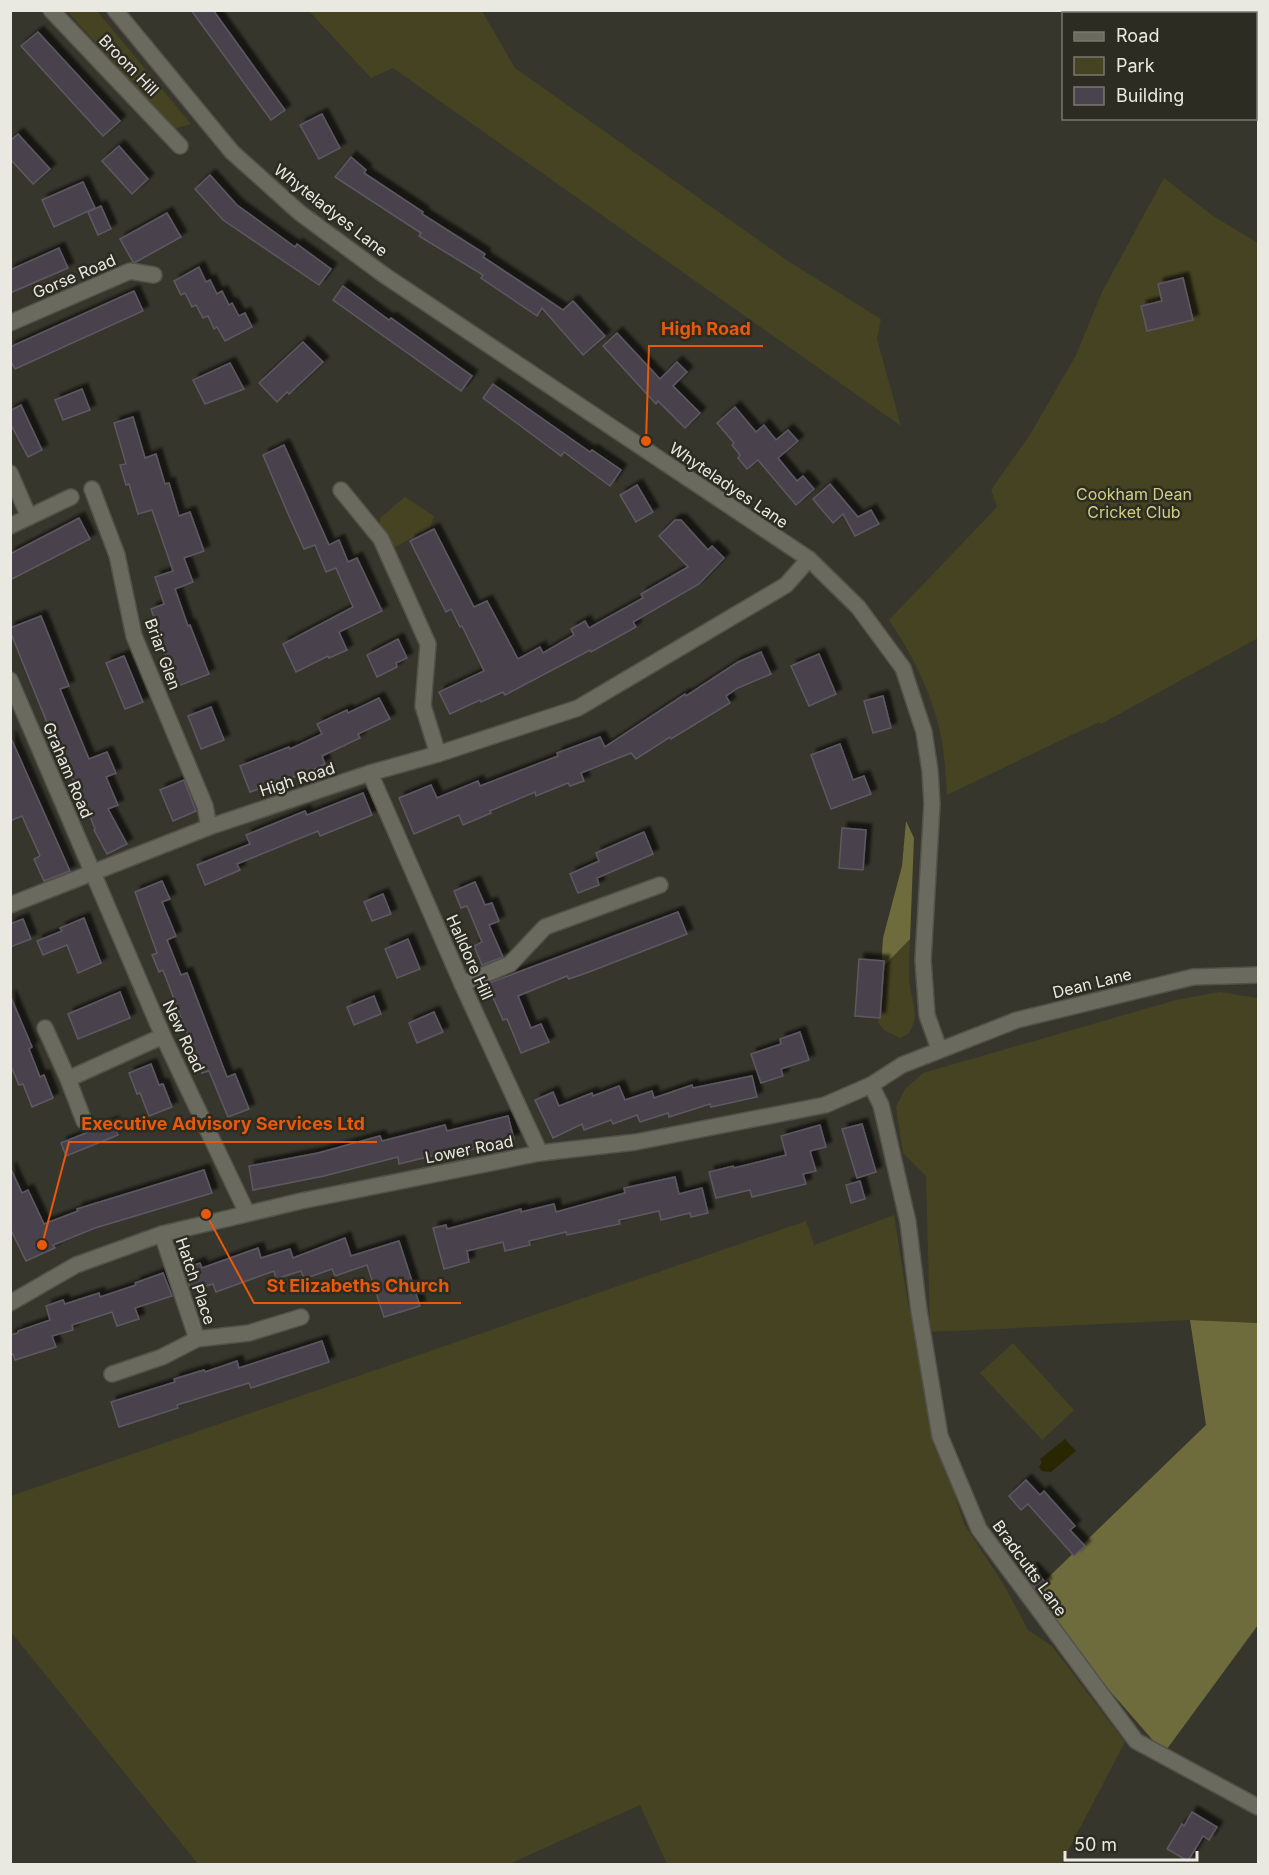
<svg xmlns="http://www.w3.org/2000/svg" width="1269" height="1875" font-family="Inter,sans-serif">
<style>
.green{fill:#454322}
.forest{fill:#6e6c3c}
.water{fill:#292702}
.building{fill:#48434d;stroke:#5d5862;stroke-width:1.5;filter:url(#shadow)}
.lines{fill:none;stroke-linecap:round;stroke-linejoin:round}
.minor-casing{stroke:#53524a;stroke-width:18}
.minor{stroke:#6a6a5f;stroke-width:15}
.labels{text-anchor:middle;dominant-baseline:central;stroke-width:5;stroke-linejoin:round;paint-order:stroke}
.street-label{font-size:16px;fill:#e9e9e2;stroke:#2c2c22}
.park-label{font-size:16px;fill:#d2cf83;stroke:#2c2c22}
.leader{fill:none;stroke:#e8590c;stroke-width:2}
.callout-dot{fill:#e8590c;stroke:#2c2c22;stroke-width:2}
.callout-label{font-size:18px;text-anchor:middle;font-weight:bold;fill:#e8590c;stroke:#2c2c22;stroke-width:5;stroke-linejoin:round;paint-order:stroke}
</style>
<defs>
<filter id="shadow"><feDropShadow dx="5.5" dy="-5.5" stdDeviation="1.5" flood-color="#0009"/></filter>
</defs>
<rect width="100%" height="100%" fill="#36362c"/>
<g class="green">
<polygon points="67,11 97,11 191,124 174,129"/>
<polygon points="309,11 482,11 515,68 788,261 881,319 877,339 901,426 393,68 371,78"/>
<path d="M1164,178L1213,216L1258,243V638L1101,724L1099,722L947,795C946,779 945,764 943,748C936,701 915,659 889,620L997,507L991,490L1031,433L1076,355L1102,292Z"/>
<polygon points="405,497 434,516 430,528 393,548 380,526 380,518"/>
<path d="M910,939C910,952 908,965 909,978C910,999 922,1015 908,1034L900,1038L884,1030L878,1022L881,969Z"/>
<polygon points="1219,992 1258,998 1258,1323 1190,1320 930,1332 926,1176 903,1153 896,1107 905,1089 923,1073 1176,1000"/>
<polygon points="894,1215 908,1303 940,1446 964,1524 1004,1585 1028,1630 1052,1646 1125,1742 1061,1864 667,1864 640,1805 509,1864 198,1864 11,1632 11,1496 806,1221 814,1245"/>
<polygon points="1013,1343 1074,1410 1042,1440 980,1373"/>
</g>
<g class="forest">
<polygon points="906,821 914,838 910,939 881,969 883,938 902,866"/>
<polygon points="1190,1320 1258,1323 1258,1625 1164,1753 1028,1597 1206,1425"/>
</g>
<polygon class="water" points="1065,1439 1076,1451 1051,1472 1042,1471 1039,1467 1042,1462 1040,1459"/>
<g class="building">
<polygon points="191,10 213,10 285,110 271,120"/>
<polygon points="38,32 120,121 103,136 21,46"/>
<polygon points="322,114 340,148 319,159 300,125"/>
<polygon points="18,134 50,169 33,184 10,159 10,141"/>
<polygon points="119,146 148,179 132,194 102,161"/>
<polygon points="351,157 366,170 364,173 423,212 422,214 485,254 483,257 536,292 563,310 573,301 605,336 583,355 542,308 537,316 481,278 483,275 419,236 421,233 335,177"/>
<polygon points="210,175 237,205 295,247 297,244 331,269 319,285 223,220 195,189"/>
<polygon points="83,182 95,208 54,227 42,200"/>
<polygon points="101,206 111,229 98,235 88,212"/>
<polygon points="167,213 181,237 136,262 133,262 120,239"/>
<polygon points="59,248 68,268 10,293 10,270"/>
<polygon points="199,267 206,282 210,280 217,294 222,291 229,305 232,303 239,316 245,313 252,327 225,341 217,327 214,329 208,316 203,318 196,305 192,307 185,293 181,295 174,281"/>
<polygon points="1183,278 1193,320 1147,331 1141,306 1162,301 1158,284"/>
<polygon points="343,286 389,320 391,318 472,376 461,391 333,300"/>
<polygon points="134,291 143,311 15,369 10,360 10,347"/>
<polygon points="617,333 660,379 677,362 687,372 673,386 700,413 685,428 658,401 656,404 603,346"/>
<polygon points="303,342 323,362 289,394 287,392 277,402 259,383"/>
<polygon points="230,363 244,389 205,404 193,380"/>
<polygon points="493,384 590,452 592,450 621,470 610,486 564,452 561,456 483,398"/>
<polygon points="82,389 90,410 63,420 55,400"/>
<polygon points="21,405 42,450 28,457 10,423 10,411"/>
<polygon points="735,407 756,432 764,425 776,440 788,430 798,441 778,458 797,481 803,476 814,489 796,505 758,460 747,469 738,458 740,455 732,445 734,443 717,423"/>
<polygon points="133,417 145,458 156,454 165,484 169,483 179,516 190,512 204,551 184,558 193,582 175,589 188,626 190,625 209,674 178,686 159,638 161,637 151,609 164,604 155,577 173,571 152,510 138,514 129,484 126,485 120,465 126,464 114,423"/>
<polygon points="284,445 329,545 339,540 348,562 357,558 382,611 339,632 347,650 329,658 328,656 296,672 283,644 353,607 336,568 326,572 315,545 304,549 289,516 263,455"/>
<polygon points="830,484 858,517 871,510 879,524 855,536 843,514 833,523 813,499"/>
<polygon points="637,485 653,512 636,522 620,495"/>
<polygon points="79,518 90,539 10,580 10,554"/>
<polygon points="675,520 681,520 708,550 712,546 724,558 699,584 633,622 636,627 591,652 590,650 505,695 503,692 481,702 480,700 450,714 439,692 484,671 462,626 460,627 451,609 446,612 410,541 434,529 474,607 487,601 518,659 540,647 543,653 574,635 571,629 585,621 589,628 643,598 641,594 688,567 659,536"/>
<polygon points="41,616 69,686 60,689 89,759 107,752 116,773 106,777 118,805 108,809 127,844 107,854 94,830 95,829 79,788 76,789 66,761 63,762 10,631 10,628"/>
<polygon points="398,639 407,658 396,663 397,667 377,677 367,655"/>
<polygon points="761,652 771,674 738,688 726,696 730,703 671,739 670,737 636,759 631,753 581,773 584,781 570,786 568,783 536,796 535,792 490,811 491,813 463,825 459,815 414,834 399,798 431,785 437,798 478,781 480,786 558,756 557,753 600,737 605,747 685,694 686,696 738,662"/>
<polygon points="819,654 836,694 809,706 791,666"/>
<polygon points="124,656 143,702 125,709 106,663"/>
<polygon points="883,696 891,728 873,733 864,701"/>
<polygon points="379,698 390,719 358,734 360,738 322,756 325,764 306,773 250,792 240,766 289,747 290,749 322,734 317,724 347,710 348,713"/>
<polygon points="211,707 224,740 201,749 188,716"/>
<polygon points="10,736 70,871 44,881 34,859 40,856 22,816 10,821"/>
<polygon points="840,744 853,780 864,776 871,794 831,809 811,755"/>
<polygon points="184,780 196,811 173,821 160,790"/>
<polygon points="363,793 372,815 320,836 318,831 237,864 240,870 205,885 197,865 250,844 246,835 305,811 307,815"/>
<polygon points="842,828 866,830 863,870 839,868"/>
<polygon points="644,832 653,854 597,878 599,885 578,893 570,874 599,861 596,853"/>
<polygon points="162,881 170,899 162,902 176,936 167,940 181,975 187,973 227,1077 235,1074 249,1109 228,1117 209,1071 202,1073 163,970 159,972 152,955 157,953 135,892"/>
<polygon points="475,882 485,905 492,903 499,921 489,925 503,957 482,965 474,946 482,942 467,906 461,908 454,891"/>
<polygon points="383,894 391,914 372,921 364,902"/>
<polygon points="678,912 687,934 589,972 569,979 567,976 518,996 531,1028 541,1024 549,1042 521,1053 507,1019 503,1020 488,986 489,983"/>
<polygon points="84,918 101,963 78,973 67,945 43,955 37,941 62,931 60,928"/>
<polygon points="23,919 31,939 10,947 10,924"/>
<polygon points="408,939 420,969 397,978 385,949"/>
<polygon points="859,959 884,961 880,1018 855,1016"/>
<polygon points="120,992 130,1018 78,1039 68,1014"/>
<polygon points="10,995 32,1047 29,1049 40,1077 44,1075 53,1098 32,1107 23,1084 19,1085 10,1064"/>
<polygon points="374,996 381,1014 354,1025 347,1007"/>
<polygon points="434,1012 443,1032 417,1043 409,1023"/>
<polygon points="800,1032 809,1060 781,1069 783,1076 761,1083 751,1054 781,1044 780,1039"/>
<polygon points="151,1064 159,1085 163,1084 172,1107 149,1116 140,1093 137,1094 129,1073"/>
<polygon points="752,1076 757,1097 711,1107 710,1104 669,1117 668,1113 640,1122 637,1115 613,1124 611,1120 584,1130 582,1124 553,1138 535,1100 553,1092 559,1106 592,1093 593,1096 619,1086 625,1100 652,1091 654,1098 692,1085 693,1088"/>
<polygon points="508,1116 514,1139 461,1152 460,1149 399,1164 398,1157 324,1176 253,1190 249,1166 318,1153 380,1136 382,1141 445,1125 447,1131"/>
<polygon points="113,1122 118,1135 66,1156 61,1143"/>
<polygon points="862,1124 876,1172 857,1178 842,1129"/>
<polygon points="820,1125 826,1147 810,1151 816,1171 803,1174 806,1184 752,1197 750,1190 716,1198 709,1172 733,1166 734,1168 786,1155 781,1136"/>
<polygon points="10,1167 22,1193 28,1190 44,1224 78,1211 77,1209 204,1170 212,1193 95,1228 53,1245 55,1248 26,1261 10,1228"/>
<polygon points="675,1177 679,1194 702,1188 708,1213 691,1217 690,1213 661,1220 659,1211 619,1220 620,1224 567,1235 566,1232 529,1241 530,1245 505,1251 503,1242 467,1251 469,1262 444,1269 433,1228 446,1225 447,1229 521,1209 521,1212 554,1204 556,1212 625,1193 624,1188"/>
<polygon points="860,1181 865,1199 851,1203 846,1185"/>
<polygon points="345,1238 351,1256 399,1241 420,1306 384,1317 367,1265 335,1276 332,1269 304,1279 301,1271 276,1279 274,1271 216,1292 213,1284 191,1291 184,1269 200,1263 202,1268 258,1248 261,1258 290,1249 293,1258"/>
<polygon points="163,1273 172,1296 135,1308 139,1319 117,1326 112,1312 72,1325 73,1330 52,1336 56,1347 15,1360 13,1354 10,1355 10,1335 18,1333 18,1331 50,1320 46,1306 63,1300 65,1304 99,1293 100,1297 136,1285 135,1283"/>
<polygon points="322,1341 329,1362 251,1388 249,1383 216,1393 177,1405 178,1408 119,1427 111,1402 175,1382 174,1379 204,1370 205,1372 237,1361 239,1368"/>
<polygon points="1026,1480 1040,1495 1044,1491 1075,1526 1070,1530 1085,1546 1074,1556 1028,1504 1021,1510 1009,1496"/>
<polygon points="1032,1568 1046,1583 1037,1591 1025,1575"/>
<polygon points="1192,1812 1217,1827 1209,1840 1203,1836 1188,1861 1167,1849 1182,1824 1184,1826"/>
</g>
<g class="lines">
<defs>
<g id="minor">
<polyline points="51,10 180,146"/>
<polyline points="115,10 232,152 300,213 384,275 809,559 858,607 903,668 924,732 930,771 932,804 923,960 927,1015 939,1049"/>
<polyline points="10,323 130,271 154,275"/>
<polyline points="10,473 29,517"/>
<polyline points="92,489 117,555 134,636 205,806 209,827"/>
<polyline points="341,490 381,539 428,644 423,706 438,754"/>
<polyline points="10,526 71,497"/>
<polyline points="10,680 163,1036 247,1213"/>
<polyline points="370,773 462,984 540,1153"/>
<polyline points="10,905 209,827 370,773 438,754 578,708 786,585 809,559"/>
<polyline points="462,984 510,964 545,927 660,885"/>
<polyline points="45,1028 68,1079 84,1121"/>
<polyline points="68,1079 163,1036"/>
<polyline points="871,1085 881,1105 908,1222 919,1311 940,1436 979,1529 1136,1741 1258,1807"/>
<polyline points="162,1234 197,1339"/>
<polyline points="10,1303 76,1265 162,1234 301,1201 540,1153 636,1142 825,1105 871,1085 902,1065 1017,1020 1193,977 1258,975"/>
<polyline points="112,1374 162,1357 197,1339 249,1333 301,1317"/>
</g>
</defs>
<use href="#minor" class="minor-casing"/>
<use href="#minor" class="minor"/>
</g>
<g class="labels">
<g class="street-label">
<text transform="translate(129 65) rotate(46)">Broom Hill</text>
<text transform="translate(331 210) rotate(38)">Whyteladyes Lane</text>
<text transform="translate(74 276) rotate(-23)">Gorse Road</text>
<text transform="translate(729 485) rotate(34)">Whyteladyes Lane</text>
<text transform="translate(163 654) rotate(70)">Briar Glen</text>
<text transform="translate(68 770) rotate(67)">Graham Road</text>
<text transform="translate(297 779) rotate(-18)">High Road</text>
<text transform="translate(470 957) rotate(66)">Halldore Hill</text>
<text transform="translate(1092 983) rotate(-14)">Dean Lane</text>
<text transform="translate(184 1036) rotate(65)">New Road</text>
<text transform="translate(469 1149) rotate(-11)">Lower Road</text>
<text transform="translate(196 1281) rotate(71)">Hatch Place</text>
<text transform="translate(1030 1568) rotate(54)">Bradcutts Lane</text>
</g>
<g class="park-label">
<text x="1134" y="494">Cookham Dean<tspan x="1134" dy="18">Cricket Club</tspan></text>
</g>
</g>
<path class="leader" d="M646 441L649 346H763M42 1245L69 1142H377M206 1214L254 1303H461"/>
<g class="callout-dot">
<circle cx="646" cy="441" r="6"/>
<circle cx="42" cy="1245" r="6"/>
<circle cx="206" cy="1214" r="6"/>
</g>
<g class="callout-label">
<text x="706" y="335">High Road</text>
<text x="223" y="1130">Executive Advisory Services Ltd</text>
<text x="358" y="1292">St Elizabeths Church</text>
</g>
<rect width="1269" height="1875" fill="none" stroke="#e9e9e2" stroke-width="24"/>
<rect x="1062" y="12" width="195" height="108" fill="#2c2c22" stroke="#78786f" stroke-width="1.5"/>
<rect x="1074" y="32" width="30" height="9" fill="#6a6a5f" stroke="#78786f" stroke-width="1.5"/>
<text x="1116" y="42" font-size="18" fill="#e9e9e2">Road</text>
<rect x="1074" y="57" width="30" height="18" fill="#454322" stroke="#78786f" stroke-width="1.5"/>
<text x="1116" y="72" font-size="18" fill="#e9e9e2">Park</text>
<rect x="1074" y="87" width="30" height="18" fill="#48434d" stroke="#78786f" stroke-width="1.5"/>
<text x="1116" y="102" font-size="18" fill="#e9e9e2">Building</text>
<path d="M1065 1851v9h132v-9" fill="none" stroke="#e9e9e2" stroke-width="3"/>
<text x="1074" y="1851" font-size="18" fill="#e9e9e2" stroke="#2c2c22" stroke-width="4.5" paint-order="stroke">50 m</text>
</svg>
